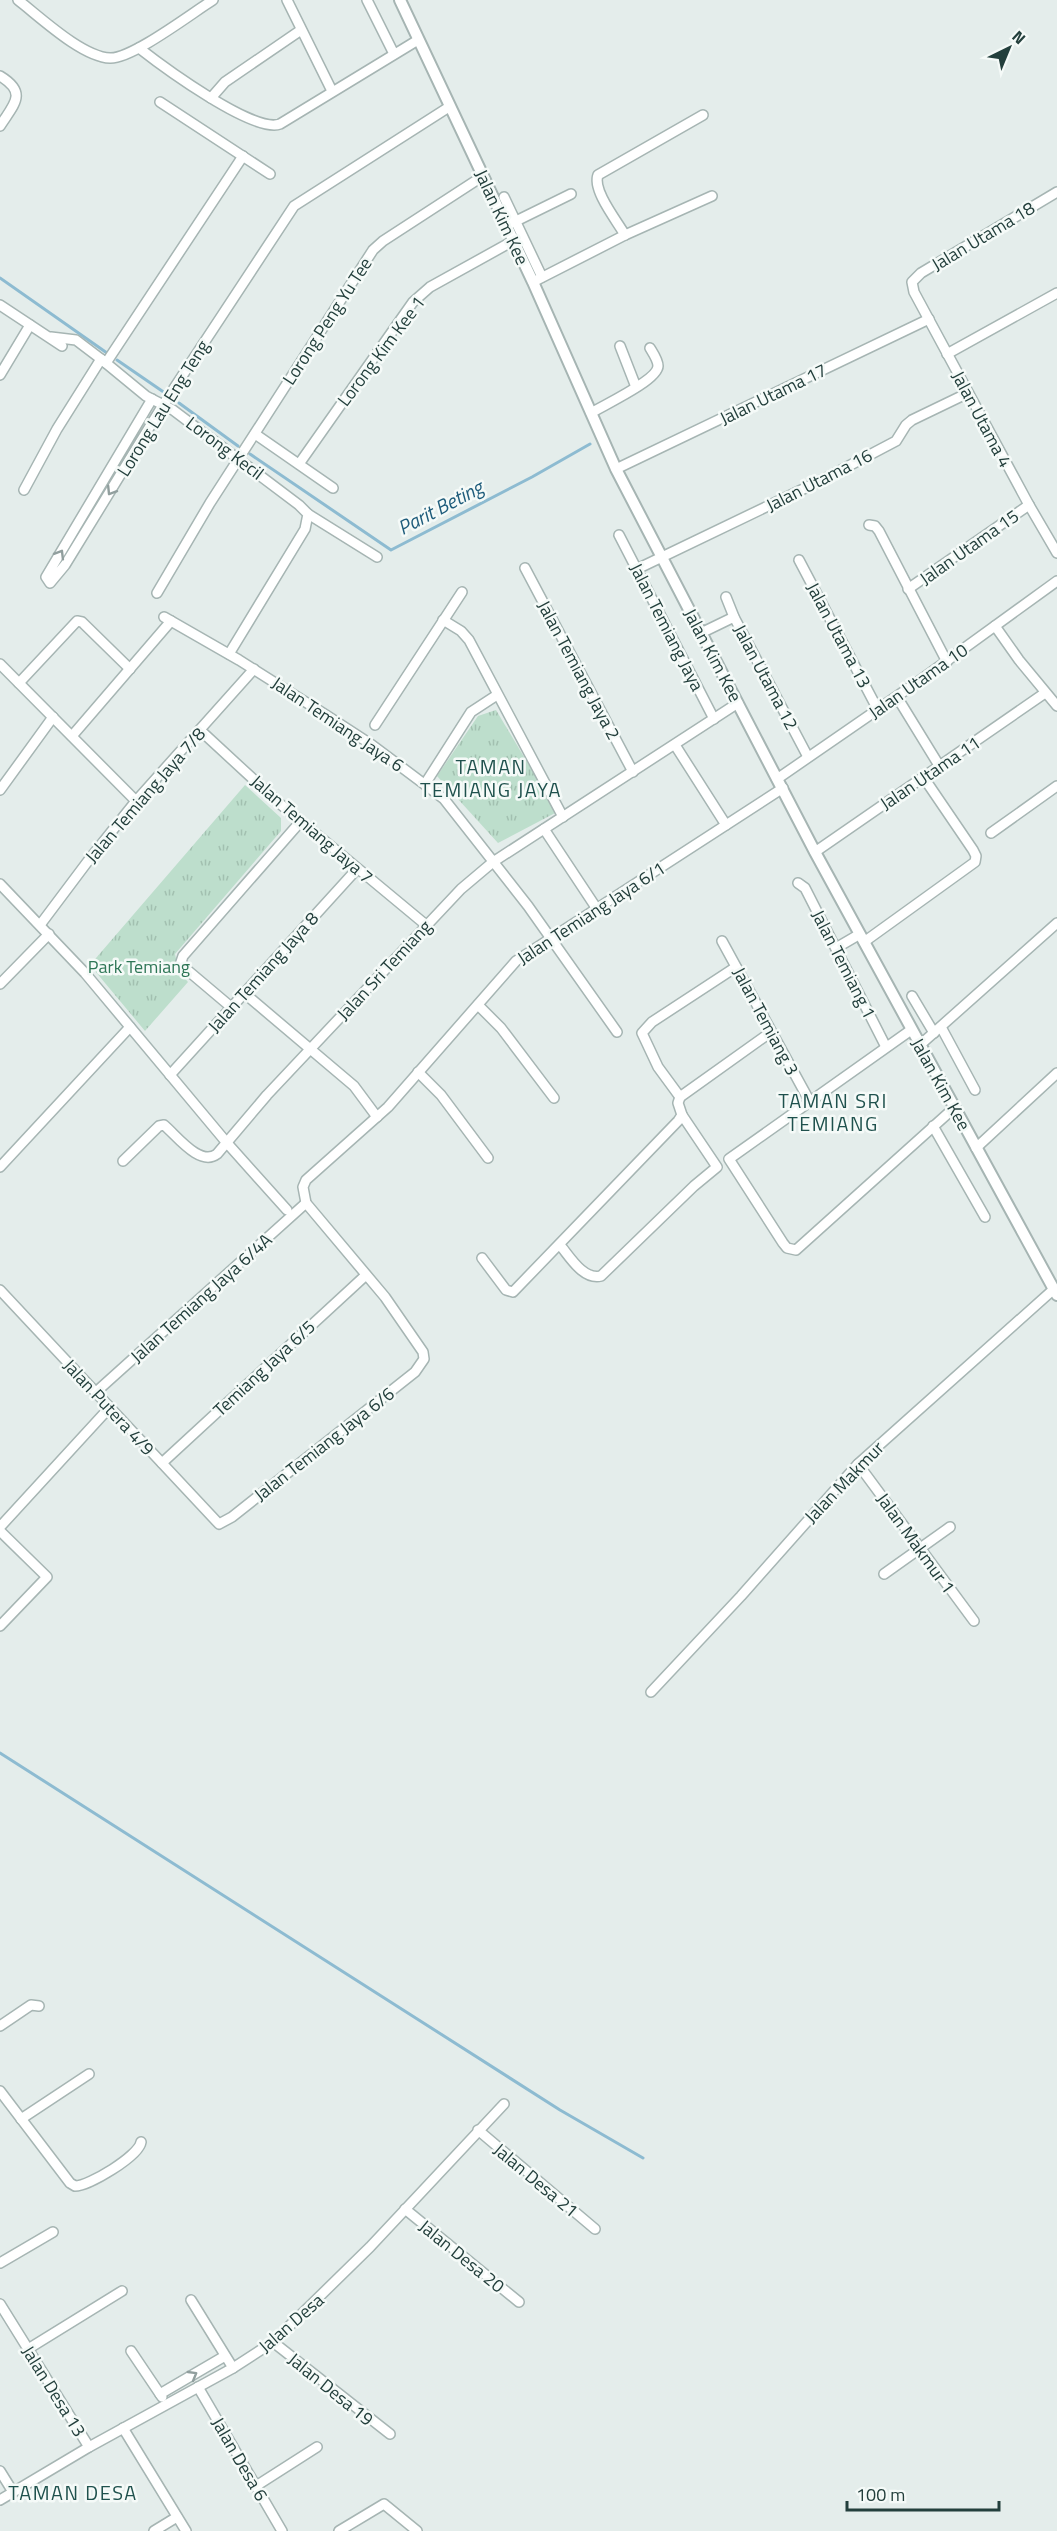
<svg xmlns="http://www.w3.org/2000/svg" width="1057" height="2531" font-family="'Titillium Web',sans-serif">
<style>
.park{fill:url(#park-tufts)}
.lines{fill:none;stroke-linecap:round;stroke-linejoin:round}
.stream{stroke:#8dbbd1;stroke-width:3}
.minor-casing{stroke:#a6b5b3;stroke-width:12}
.tertiary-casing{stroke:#a6b5b3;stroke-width:14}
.minor{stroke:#fff;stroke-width:9}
.tertiary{stroke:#fff;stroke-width:10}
.oneway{stroke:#919f9e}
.labels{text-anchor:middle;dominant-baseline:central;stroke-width:5;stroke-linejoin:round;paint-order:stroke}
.street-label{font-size:18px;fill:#233f3c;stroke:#f5faf8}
.park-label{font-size:18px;fill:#2e7656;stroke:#f5faf8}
.water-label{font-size:20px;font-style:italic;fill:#1e5c7b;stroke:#f5faf8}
.neighbourhood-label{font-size:20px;letter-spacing:1.5px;fill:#1f514d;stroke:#f5faf8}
</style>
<defs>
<pattern id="park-tufts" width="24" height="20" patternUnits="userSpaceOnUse" patternTransform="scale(1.5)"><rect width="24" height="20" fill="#bddecc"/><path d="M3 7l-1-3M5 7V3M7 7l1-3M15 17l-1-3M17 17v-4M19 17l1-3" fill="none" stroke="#a2c0b0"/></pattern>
</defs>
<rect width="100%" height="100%" fill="#e4edeb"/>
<g class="park">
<polygon points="496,710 557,812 498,843 437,776 478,716"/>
<polygon points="245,785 281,818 281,831 175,954 179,972 188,982 145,1031 90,965"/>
</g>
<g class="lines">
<g class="stream">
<polyline points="0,278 107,353"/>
<polyline points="117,360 165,393"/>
<polyline points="179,403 238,446"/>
<polyline points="250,454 391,550 532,477 590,444"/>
<polyline points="0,1753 560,2110 643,2158"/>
</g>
<defs>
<g id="minor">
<path d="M18,0C40,17 82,57 110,58C132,59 192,13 213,0"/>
<polyline points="287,0 332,91"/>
<polyline points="367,0 394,54"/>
<path d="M139,48C162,66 254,134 280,124L418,40"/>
<path d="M0,76C28,93 14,104 0,126"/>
<polyline points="211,98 225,82 301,30"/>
<polyline points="160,102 270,174"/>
<polyline points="1057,192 921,273 912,282 914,292 1029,505 1057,553"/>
<polyline points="504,197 542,277"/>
<polyline points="512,223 571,194"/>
<path d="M625,235C617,221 592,190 598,175L703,115"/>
<polyline points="533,282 625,235 712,196"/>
<polyline points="0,305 62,346"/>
<polyline points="51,337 76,340 101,359"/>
<polyline points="620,346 636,387"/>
<polyline points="947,354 1057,293"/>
<polyline points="106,363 243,156"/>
<polyline points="0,375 30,325"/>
<polyline points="152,399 46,577 50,583 65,565 163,405 294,206 449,107"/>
<path d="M591,413C604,405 658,380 658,366C658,360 653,353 650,348"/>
<polyline points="255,434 333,488"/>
<polyline points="299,464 413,302 430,287 513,241"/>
<polyline points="616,469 929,319"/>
<polyline points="24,490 57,429 101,359 146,396 173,410 299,505 308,514 305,529 229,654"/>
<polyline points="308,514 377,557"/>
<polyline points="869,525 875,526 879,531 947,662"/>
<polyline points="619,535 714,719"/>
<polyline points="799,560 878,710"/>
<polyline points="525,568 633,772"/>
<polyline points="637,569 822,480 896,441 906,425 912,420 968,393"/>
<polyline points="908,589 1029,505"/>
<polyline points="157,593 210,503 373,250 383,241 483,176"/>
<polyline points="726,597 734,617 808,757"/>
<polyline points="164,617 239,660 326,715 372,745 444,799 528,906 617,1032"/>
<polyline points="443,620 461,631 469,640 563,817"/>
<polyline points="995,626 1019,660 1057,706"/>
<polyline points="701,633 734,617"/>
<polyline points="0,664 136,801"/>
<polyline points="19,683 77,621 82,622 130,669"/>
<polyline points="897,697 940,767"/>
<polyline points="375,725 462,592"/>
<polyline points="200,730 279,803 426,925"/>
<polyline points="72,736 171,621"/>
<polyline points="675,745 726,825"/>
<polyline points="777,779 919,681 1057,581"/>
<polyline points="425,784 471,712 497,695"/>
<polyline points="0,790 53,717"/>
<polyline points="544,829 597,909"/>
<polyline points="991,833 1057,786"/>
<polyline points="815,852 1045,693"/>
<polyline points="798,883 805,888 886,1047"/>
<polyline points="0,884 85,973 227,1143 287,1210"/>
<polyline points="40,925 88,861 136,801 254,669"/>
<polyline points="722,941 810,1102"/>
<polyline points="864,942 975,862 976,856 973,850 924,778"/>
<polyline points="836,948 860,934"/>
<polyline points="0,984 49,934"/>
<polyline points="244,993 354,1086 377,1117"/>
<polyline points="912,996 934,1033"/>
<polyline points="478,1005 501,1028 554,1098"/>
<polyline points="231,1007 186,969 181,962 183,956 301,821"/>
<polyline points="941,1027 975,1090"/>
<polyline points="911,1030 729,1159 783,1243 787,1248 796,1250 954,1108"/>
<polyline points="920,1045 1057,923"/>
<polyline points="418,1072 441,1095 488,1158"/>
<polyline points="170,1075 357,869"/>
<polyline points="680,1097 658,1067 642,1033 652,1022 736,967"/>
<polyline points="680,1097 771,1032"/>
<polyline points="933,1126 985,1217"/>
<polyline points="976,1148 1057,1073"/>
<path d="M123,1161L159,1126L164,1125C177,1136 200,1167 217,1154L267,1095L461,889L493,862L738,703"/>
<polyline points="0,1167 130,1027"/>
<path d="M560,1245C570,1257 583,1280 601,1276L694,1186L717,1167L682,1115"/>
<polyline points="482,1258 506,1290 513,1292 678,1121 682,1115 678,1103 680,1097"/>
<polyline points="0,1290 219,1524 232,1517 415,1372 424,1359 423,1352 385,1297 306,1203 303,1187 306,1180 388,1107 516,961 783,788"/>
<polyline points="96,1392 306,1203"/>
<polyline points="162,1463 366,1275"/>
<polyline points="858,1464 974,1621"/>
<polyline points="0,1527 110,1407"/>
<polyline points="0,1531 47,1577 0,1626"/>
<polyline points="884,1574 950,1527"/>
<polyline points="651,1692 741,1596 858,1464 1054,1289"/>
<polyline points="0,2026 31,2005 39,2006"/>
<path d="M0,2091L70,2183L75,2186C89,2186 139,2156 141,2142"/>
<polyline points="21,2119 89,2074"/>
<polyline points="478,2130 595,2229"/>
<polyline points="405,2209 519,2302"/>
<polyline points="0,2263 53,2232"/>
<polyline points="191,2300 233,2368"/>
<polyline points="0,2304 89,2447"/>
<polyline points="273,2342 390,2434"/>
<polyline points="28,2349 122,2291"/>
<polyline points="131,2351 162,2397"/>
<polyline points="198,2387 282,2531"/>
<polyline points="160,2394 225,2356"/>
<polyline points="123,2428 186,2531"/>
<polyline points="0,2471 13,2492"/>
<polyline points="256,2486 317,2447"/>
<polyline points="0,2500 89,2447 233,2368 273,2342 370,2247 504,2104"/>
<polyline points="154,2531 177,2517"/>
<polyline points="339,2531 384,2504 417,2531"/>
</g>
<polyline id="tertiary" points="400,0 533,282 616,469 815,852 1057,1295"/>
</defs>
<use href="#minor" class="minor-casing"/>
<use href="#tertiary" class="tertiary-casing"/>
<use href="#minor" class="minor"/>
<use href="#tertiary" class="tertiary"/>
</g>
<defs><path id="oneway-chevron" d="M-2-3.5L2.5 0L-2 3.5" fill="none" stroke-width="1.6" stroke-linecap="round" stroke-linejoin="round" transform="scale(1.5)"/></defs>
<g class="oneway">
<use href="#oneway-chevron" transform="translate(111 491) rotate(122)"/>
<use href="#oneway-chevron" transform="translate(60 554) rotate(-59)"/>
<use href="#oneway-chevron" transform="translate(193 2375) rotate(-30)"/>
</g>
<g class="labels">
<g class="street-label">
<text transform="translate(502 217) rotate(65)">Jalan Kim Kee</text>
<text transform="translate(983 236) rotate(-31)">Jalan Utama 18</text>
<text transform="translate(327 321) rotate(-57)">Lorong Peng Yu Tee</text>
<text transform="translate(381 351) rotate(-53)">Lorong Kim Kee 1</text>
<text transform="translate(773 394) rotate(-26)">Jalan Utama 17</text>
<text transform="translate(163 408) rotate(-58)">Lorong Lau Eng Teng</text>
<text transform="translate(982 419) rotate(62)">Jalan Utama 4</text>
<text transform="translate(225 448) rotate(37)">Lorong Kecil</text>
<text transform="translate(819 480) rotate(-27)">Jalan Utama 16</text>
<text transform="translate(969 547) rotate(-35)">Jalan Utama 15</text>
<text transform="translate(667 627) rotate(63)">Jalan Temiang Jaya</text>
<text transform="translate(839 635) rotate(62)">Jalan Utama 13</text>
<text transform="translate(713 655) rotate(62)">Jalan Kim Kee</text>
<text transform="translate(579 670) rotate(62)">Jalan Temiang Jaya 2</text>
<text transform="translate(766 677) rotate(62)">Jalan Utama 12</text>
<text transform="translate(918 681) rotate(-35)">Jalan Utama 10</text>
<text transform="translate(338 724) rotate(34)">Jalan Temiang Jaya 6</text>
<text transform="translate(930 773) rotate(-34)">Jalan Utama 11</text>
<text transform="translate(145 795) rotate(-49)">Jalan Temiang Jaya 7/8</text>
<text transform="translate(312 829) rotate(41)">Jalan Temiang Jaya 7</text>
<text transform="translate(591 913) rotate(-33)">Jalan Temiang Jaya 6/1</text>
<text transform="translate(844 964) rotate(63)">Jalan Temiang 1</text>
<text transform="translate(384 970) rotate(-47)">Jalan Sri Temiang</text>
<text transform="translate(263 972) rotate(-48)">Jalan Temiang Jaya 8</text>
<text transform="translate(766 1021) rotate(62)">Jalan Temiang 3</text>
<text transform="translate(941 1084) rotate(61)">Jalan Kim Kee</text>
<text transform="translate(201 1298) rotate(-42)">Jalan Temiang Jaya 6/4A</text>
<text transform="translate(264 1368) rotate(-43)">Temiang Jaya 6/5</text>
<text transform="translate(109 1407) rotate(47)">Jalan Putera 4/9</text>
<text transform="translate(324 1444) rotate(-38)">Jalan Temiang Jaya 6/6</text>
<text transform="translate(844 1482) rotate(-46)">Jalan Makmur</text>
<text transform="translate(916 1543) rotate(54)">Jalan Makmur 1</text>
<text transform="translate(536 2180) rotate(40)">Jalan Desa 21</text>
<text transform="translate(462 2256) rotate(39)">Jalan Desa 20</text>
<text transform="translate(291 2323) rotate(-41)">Jalan Desa</text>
<text transform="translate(331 2389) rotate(39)">Jalan Desa 19</text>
<text transform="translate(54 2391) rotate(58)">Jalan Desa 13</text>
<text transform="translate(240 2459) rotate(60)">Jalan Desa 6</text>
</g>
<g class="park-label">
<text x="139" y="966">Park Temiang</text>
</g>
<g class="water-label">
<text transform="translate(440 507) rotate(-28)">Parit Beting</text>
</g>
<g class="neighbourhood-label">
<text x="491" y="766">TAMAN<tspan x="491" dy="23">TEMIANG JAYA</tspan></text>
<text x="833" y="1100">TAMAN SRI<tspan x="833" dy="23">TEMIANG</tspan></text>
<text x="73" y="2492">TAMAN DESA</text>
</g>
</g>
<g transform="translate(1009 48) rotate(43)" stroke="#f5faf8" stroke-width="4.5" paint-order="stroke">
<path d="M0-4.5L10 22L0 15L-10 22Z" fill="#233f3c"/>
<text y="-9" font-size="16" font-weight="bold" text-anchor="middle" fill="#233f3c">N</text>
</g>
<path d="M847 2501v9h152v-9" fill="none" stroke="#233f3c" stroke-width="3"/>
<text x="856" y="2501" font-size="18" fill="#233f3c" stroke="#f5faf8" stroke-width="4.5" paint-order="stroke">100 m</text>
</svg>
